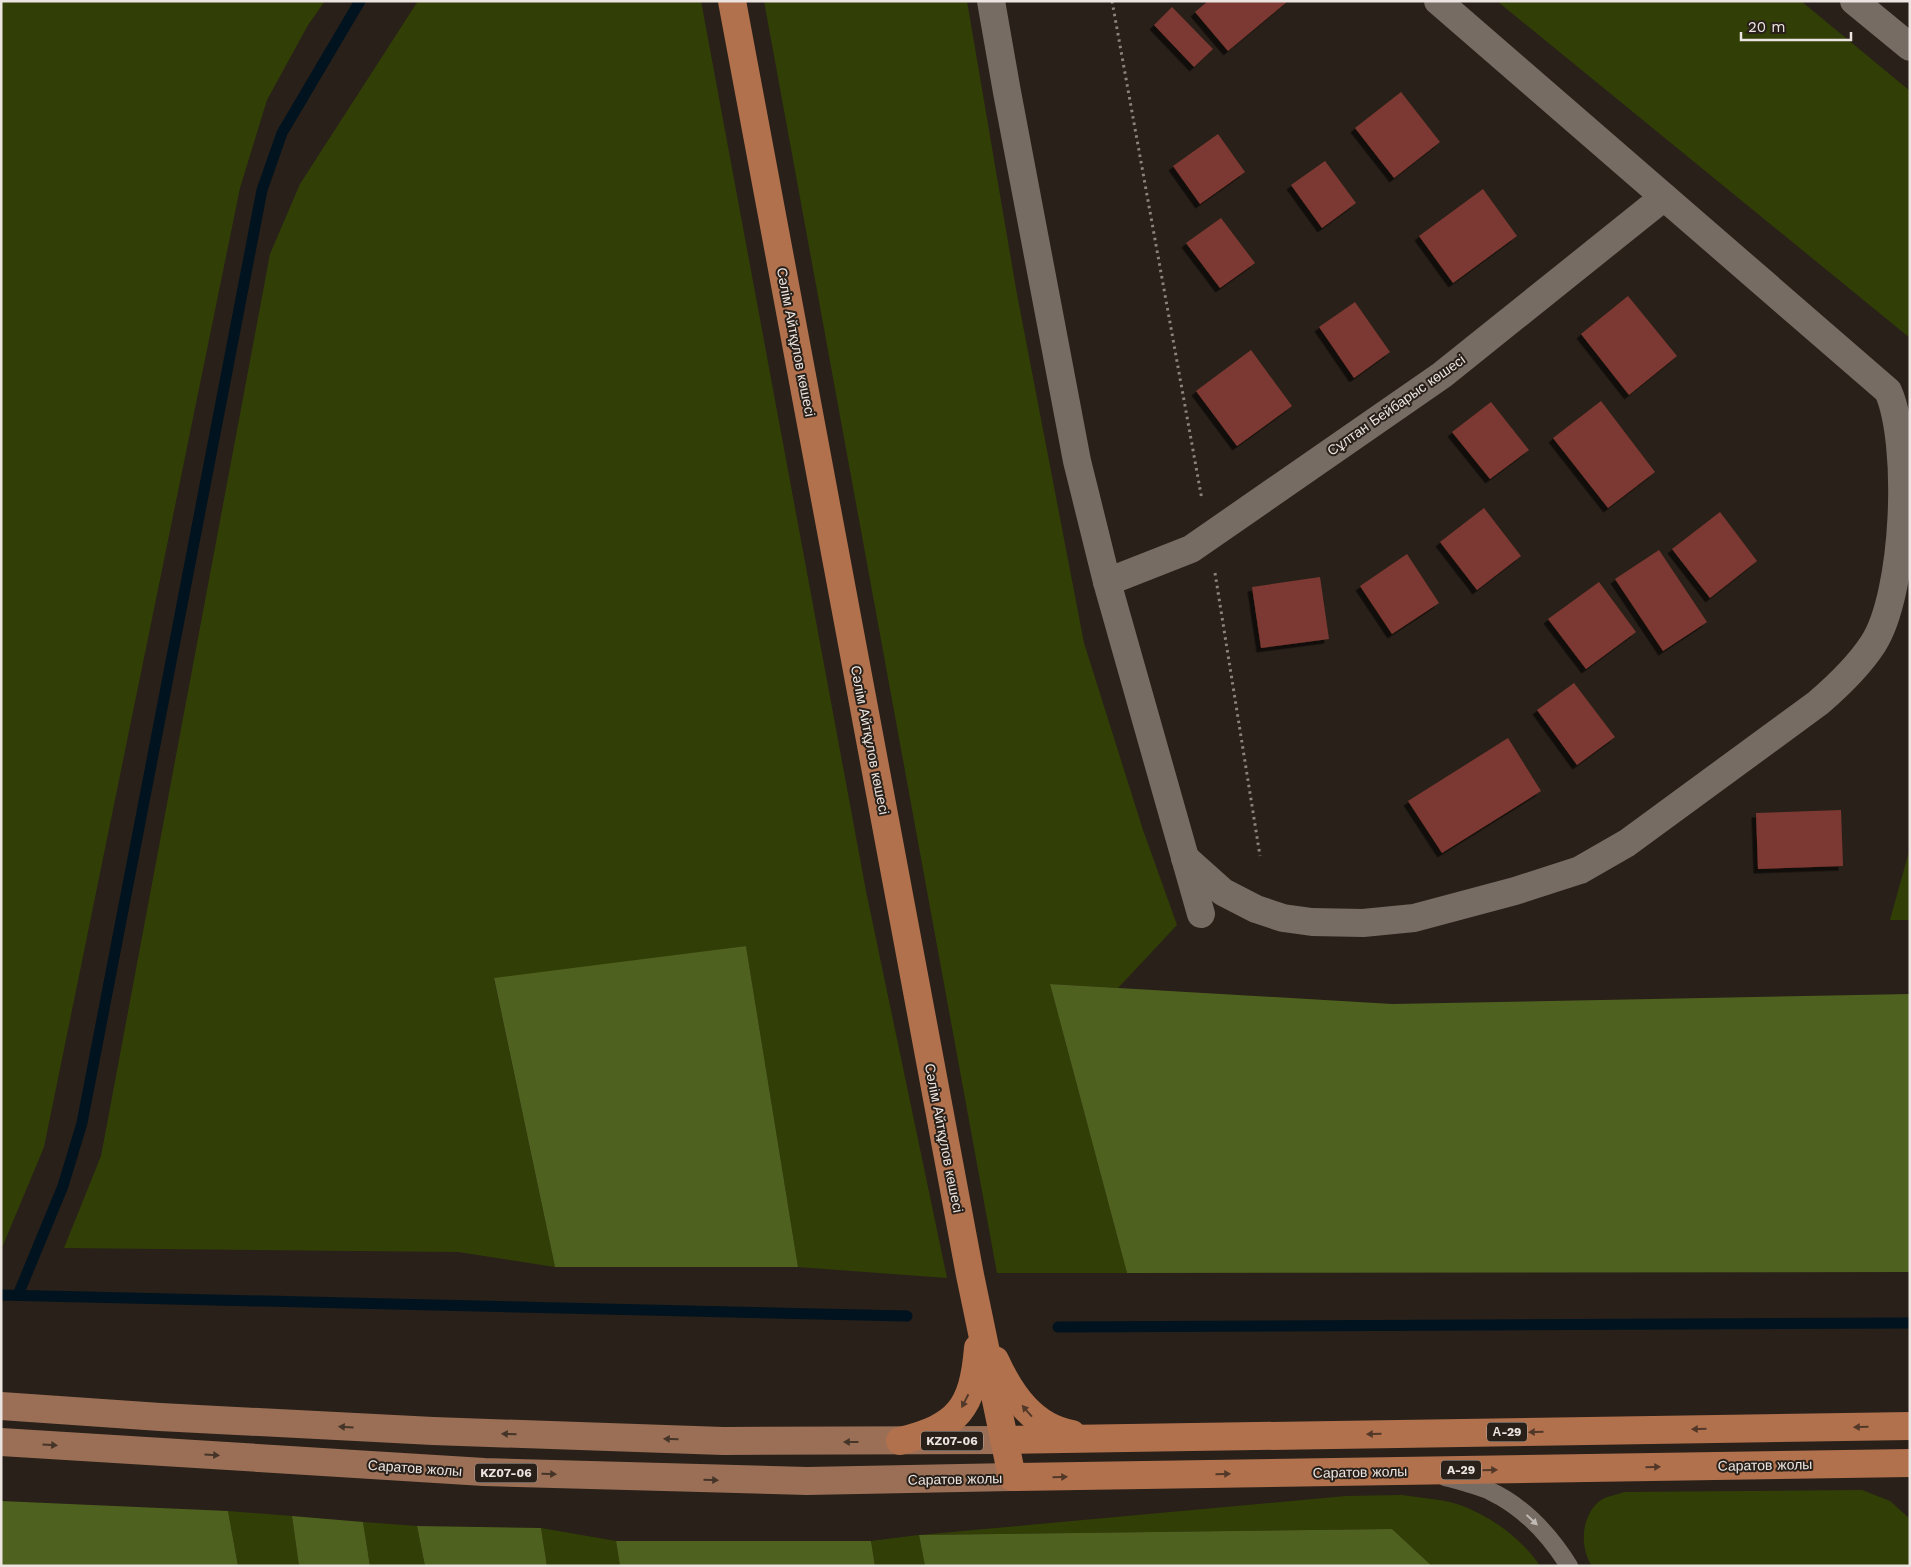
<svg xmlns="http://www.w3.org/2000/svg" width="1911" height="1567" font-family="'Work Sans',sans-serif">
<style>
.green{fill:#313f06}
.forest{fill:#4f611e}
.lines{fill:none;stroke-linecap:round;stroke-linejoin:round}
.stream{stroke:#00131e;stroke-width:11}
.building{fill:#7c3930;filter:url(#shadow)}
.path{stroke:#8b837e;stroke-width:3;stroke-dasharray:2.5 4;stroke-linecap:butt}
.lane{stroke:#776c64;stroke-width:18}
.street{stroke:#776c64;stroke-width:28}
.primary{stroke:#9a6f56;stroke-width:28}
.highway{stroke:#b2714d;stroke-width:28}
.oneway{fill:#523829}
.oneway2{fill:#453428}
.oneway3{fill:#c2bab5}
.labels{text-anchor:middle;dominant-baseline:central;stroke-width:4;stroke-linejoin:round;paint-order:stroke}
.shield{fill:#292019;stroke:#b1a9a4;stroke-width:1}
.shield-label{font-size:12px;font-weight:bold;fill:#ebe4e0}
.street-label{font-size:14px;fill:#ebe4e0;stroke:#292019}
</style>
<defs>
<filter id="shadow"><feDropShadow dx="-4.5" dy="4.5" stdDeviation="0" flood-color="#0009"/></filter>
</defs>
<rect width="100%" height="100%" fill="#292019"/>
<g class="green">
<polygon points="1,1 325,1 308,25 267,100 240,188 44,1147 1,1250"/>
<polygon points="418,1 701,1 866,891 947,1278 798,1267 746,946 494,979 555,1267 458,1252 64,1248 101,1156 270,254 300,184"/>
<polygon points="764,1 967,1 1016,289 1084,643 1143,830 1177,925 1118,988 1050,984 1127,1273 997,1273"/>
<polygon points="1497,1 1801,1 1910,91 1910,338"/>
<polygon points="1910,848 1910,920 1890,920"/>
<path d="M1862,1490L1890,1501L1910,1519V1566H1592C1579,1547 1581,1515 1601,1500C1607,1496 1617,1495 1624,1492Z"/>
<path d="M1402,1495C1421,1498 1443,1499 1460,1505C1492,1517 1521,1538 1540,1566H1432L1392,1529L919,1535L925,1566H875L871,1541L919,1535L1346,1496Z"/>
<polygon points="228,1511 292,1516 299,1566 238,1566"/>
<polygon points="363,1522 417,1526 425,1566 370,1566"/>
<polygon points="541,1528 616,1541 620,1566 547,1566"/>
</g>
<g class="forest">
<polygon points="746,946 798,1267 555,1267 494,978"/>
<polygon points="1050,984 1392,1004 1910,994 1910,1272 1127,1273"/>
<polygon points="1,1501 228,1511 238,1566 1,1566"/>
<polygon points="292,1516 363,1522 370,1566 299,1566"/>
<polygon points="417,1526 541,1528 547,1566 425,1566"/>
<polygon points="1392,1529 1432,1566 925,1566 919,1535"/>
<polygon points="616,1541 871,1541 875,1566 620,1566"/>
</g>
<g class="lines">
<g class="stream">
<polyline points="1,1295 907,1316"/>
<polyline points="18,1295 63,1186 82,1123 262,190 282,133 360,1"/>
<polyline points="1058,1327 1910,1323"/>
</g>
</g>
<g class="building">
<polygon points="1208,1 1288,1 1228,51 1195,12"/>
<polygon points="1172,7 1213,49 1194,67 1154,25"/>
<polygon points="1401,92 1440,142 1394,178 1355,128"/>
<polygon points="1218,134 1245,172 1200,204 1173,166"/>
<polygon points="1325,161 1356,203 1322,228 1291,185"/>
<polygon points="1483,189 1517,236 1453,283 1419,236"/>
<polygon points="1221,218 1255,263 1220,288 1186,243"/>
<polygon points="1628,296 1677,356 1629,395 1581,334"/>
<polygon points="1355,302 1390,352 1354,378 1319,327"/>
<polygon points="1251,350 1292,406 1237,446 1196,391"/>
<polygon points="1601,401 1655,472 1608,508 1553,438"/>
<polygon points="1491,402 1529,450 1490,479 1452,432"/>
<polygon points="1484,508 1521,556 1477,590 1440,542"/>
<polygon points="1720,512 1757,561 1710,598 1672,549"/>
<polygon points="1659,550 1707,622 1663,651 1615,579"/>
<polygon points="1407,554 1439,603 1392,634 1360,586"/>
<polygon points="1320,577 1329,639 1261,648 1252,587"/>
<polygon points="1599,582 1636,632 1586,669 1548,619"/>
<polygon points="1574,683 1615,737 1577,765 1537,710"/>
<polygon points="1508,738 1541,791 1442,853 1408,801"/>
<polygon points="1841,810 1843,866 1758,869 1756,813"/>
</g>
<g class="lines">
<g class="path">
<polyline points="1112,1 1202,500"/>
<polyline points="1215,573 1260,856"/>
</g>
<path class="lane" d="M1445,1477C1460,1481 1476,1485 1490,1491C1524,1507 1549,1534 1569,1566"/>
<g class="street">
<polyline points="991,1 1007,92 1077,461 1107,582 1201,914"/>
<polyline points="1854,1 1910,47"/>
<polyline points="1107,582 1191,549 1442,375 1664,197"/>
<path d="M1185,858L1223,892L1256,909L1283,918L1312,922L1363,923L1414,918L1515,891L1580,870L1627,843L1818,703C1839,685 1858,667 1873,644C1906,593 1911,442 1888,391L1438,1"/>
</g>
<g class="primary">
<polyline points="1,1406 160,1417 433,1431 723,1441 1004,1440"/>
<polyline points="1,1442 484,1472 807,1481 1012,1477"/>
</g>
<g class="highway">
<polyline points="732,1 970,1275 1012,1477 1910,1463"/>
<path d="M995,1360C1011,1395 1033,1427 1072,1434"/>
<polyline points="1004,1440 1910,1426"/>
<path d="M900,1441C958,1427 973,1408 978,1348"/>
</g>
</g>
<defs><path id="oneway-solid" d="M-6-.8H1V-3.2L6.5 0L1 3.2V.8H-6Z" transform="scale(1.25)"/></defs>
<g class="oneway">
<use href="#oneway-solid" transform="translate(965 1401) rotate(117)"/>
<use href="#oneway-solid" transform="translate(1027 1411) rotate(-131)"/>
<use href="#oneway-solid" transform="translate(1861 1427) rotate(179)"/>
<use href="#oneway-solid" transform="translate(1699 1429) rotate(179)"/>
<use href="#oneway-solid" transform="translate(1536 1432) rotate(179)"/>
<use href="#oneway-solid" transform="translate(1374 1434) rotate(179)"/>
<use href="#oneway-solid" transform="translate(1653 1467) rotate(-1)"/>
<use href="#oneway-solid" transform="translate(1490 1470) rotate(-1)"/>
<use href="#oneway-solid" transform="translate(1223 1474) rotate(-1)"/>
<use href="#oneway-solid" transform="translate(1060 1477) rotate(-1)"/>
</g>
<g class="oneway2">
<use href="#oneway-solid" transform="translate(346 1427) rotate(-177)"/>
<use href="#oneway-solid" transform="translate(509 1434) rotate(-178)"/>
<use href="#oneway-solid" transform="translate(671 1439) rotate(-178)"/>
<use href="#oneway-solid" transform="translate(851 1442) rotate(-180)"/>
<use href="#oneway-solid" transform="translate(50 1445) rotate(4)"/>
<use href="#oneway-solid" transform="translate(212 1455) rotate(4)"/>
<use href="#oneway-solid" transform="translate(549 1474) rotate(2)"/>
<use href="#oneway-solid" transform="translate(711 1480) rotate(1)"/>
</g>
<use class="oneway3" href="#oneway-solid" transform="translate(1532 1520) rotate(43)"/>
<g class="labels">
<g class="shield">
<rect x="1487" y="1422.5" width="40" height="19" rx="4"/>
<rect x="921" y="1431.5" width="62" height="19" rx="4"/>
<rect x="1441" y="1460.5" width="40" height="19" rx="4"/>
<rect x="475" y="1463.5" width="62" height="19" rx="4"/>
</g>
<g class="shield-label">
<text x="1507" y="1432">А-29</text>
<text x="952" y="1441">KZ07-06</text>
<text x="1461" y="1470">A-29</text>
<text x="506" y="1473">KZ07-06</text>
</g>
<g class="street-label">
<text transform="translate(796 342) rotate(79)">Сәлім Айтқұлов көшесі</text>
<text transform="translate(1396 405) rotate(-35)">Сұлтан Бейбарыс көшесі</text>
<text transform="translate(870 740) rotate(79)">Сәлім Айтқұлов көшесі</text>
<text transform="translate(944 1138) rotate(79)">Сәлім Айтқұлов көшесі</text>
<text transform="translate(1765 1465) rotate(-1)">Саратов жолы</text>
<text transform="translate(415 1468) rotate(4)">Саратов жолы</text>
<text transform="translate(1360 1472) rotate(-1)">Саратов жолы</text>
<text transform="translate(955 1479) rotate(-1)">Саратов жолы</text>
</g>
</g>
<rect width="1911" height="1567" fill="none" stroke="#ebe4e0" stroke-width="5"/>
<path d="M1741 32v8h110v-8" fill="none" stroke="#ebe4e0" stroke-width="2.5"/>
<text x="1748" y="32" font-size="15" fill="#ebe4e0" stroke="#292019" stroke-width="4" paint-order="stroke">20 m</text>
</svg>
